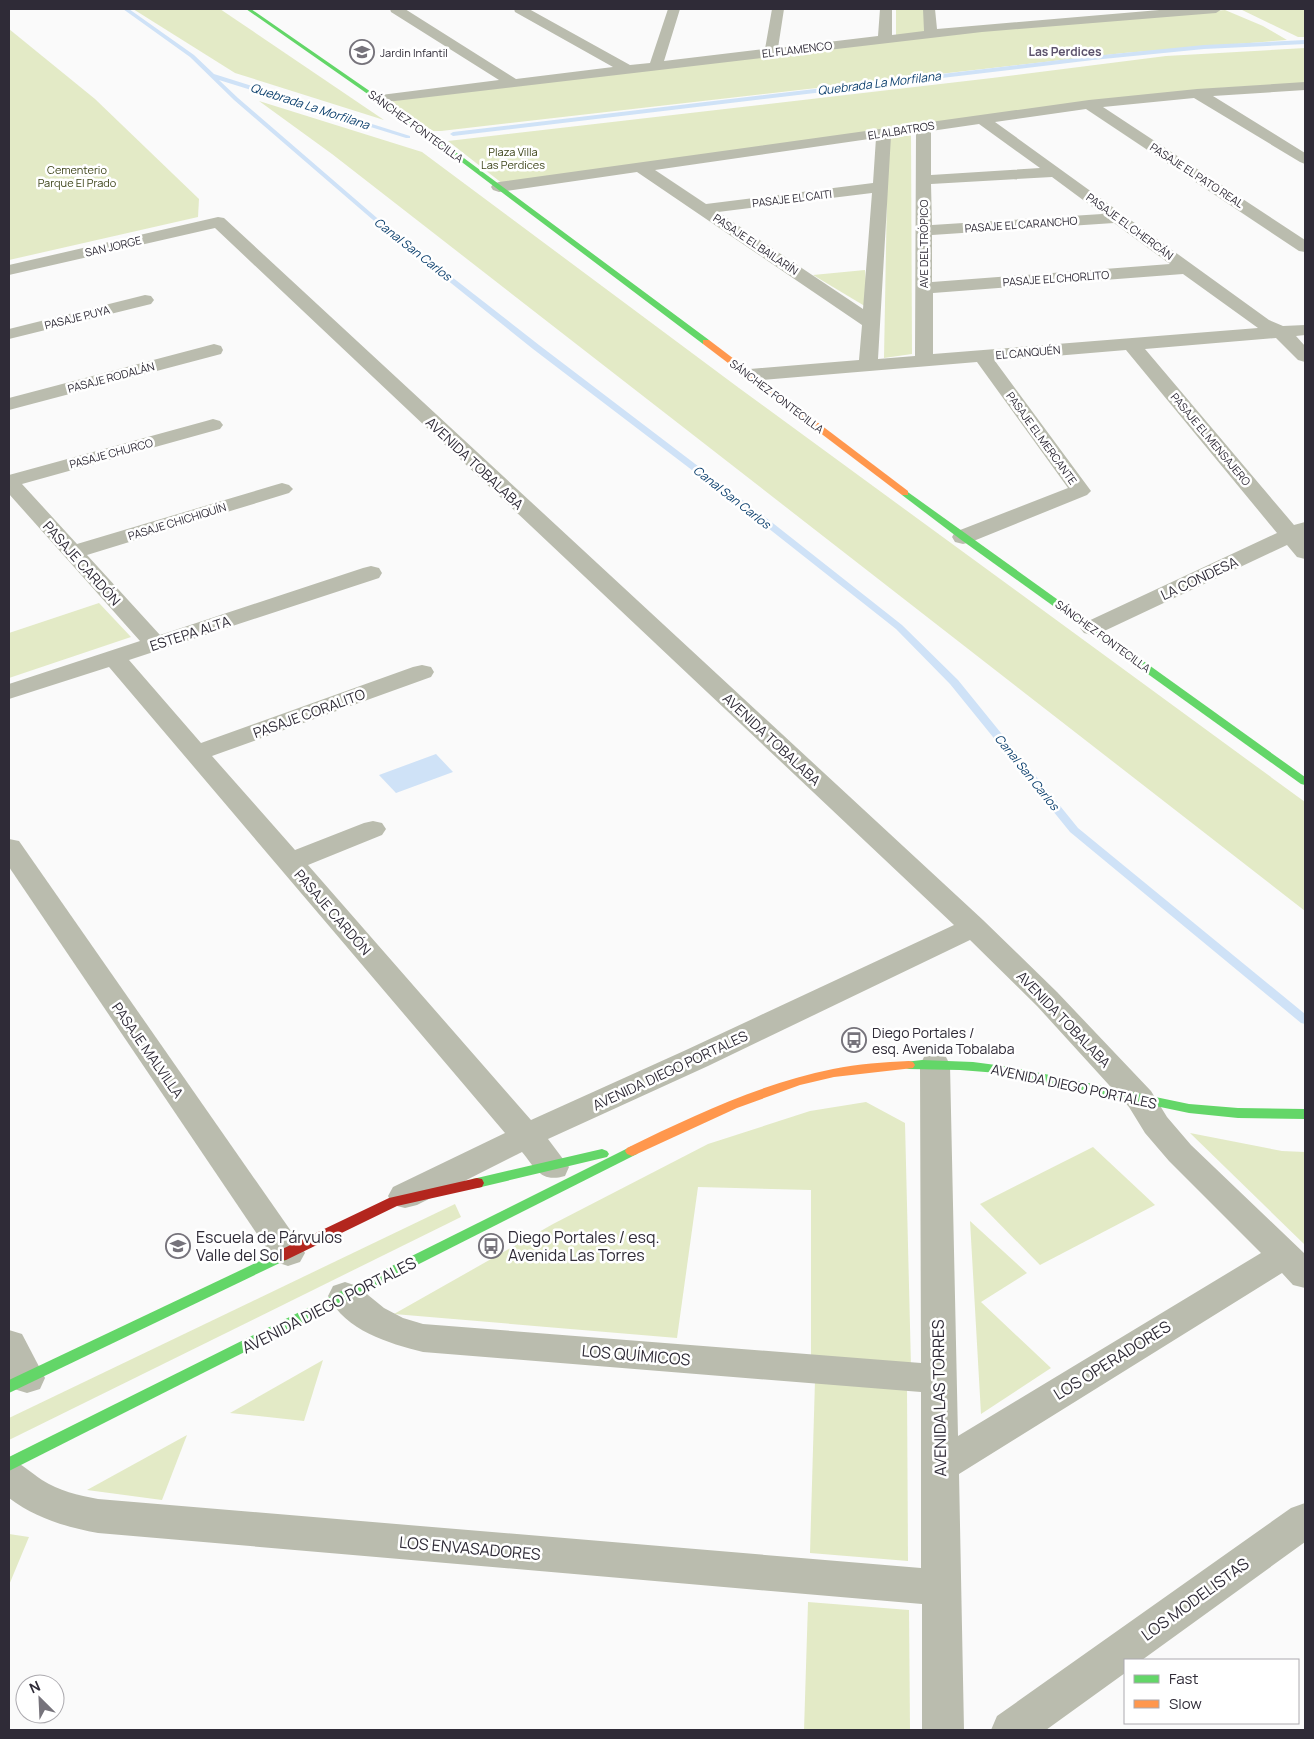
<svg xmlns="http://www.w3.org/2000/svg" width="1314" height="1739" font-family="Manrope,sans-serif">
<style>
.green{fill:#e3eac6}
.water{fill:#cfe2f7}
.lines{fill:none;stroke-linecap:round;stroke-linejoin:round}
.stream{fill:#cfe2f7;fill-rule:evenodd}
.street{fill:#babcae;fill-rule:evenodd}
.fast{fill:#63d668;fill-rule:evenodd}
.slow{fill:#ff974d;fill-rule:evenodd}
.jam{fill:#b3261e;fill-rule:evenodd}
.labels{text-anchor:middle;dominant-baseline:central;stroke-width:5;stroke-linejoin:round;paint-order:stroke}
.far-street-label{font-size:11px;fill:#2f2b37;stroke:#fff}
.far-poi-label{font-size:11px;fill:#2f2b37;stroke:#fff;text-anchor:start}
.far-park-label{font-size:11px;fill:#3d4419;stroke:#fff}
.far-neighbourhood-label{font-size:12px;font-weight:bold;fill:#5c526c;stroke:#fff}
.far-water-label{font-size:12px;font-style:italic;fill:#0b3f6d;stroke:#fff}
.street-label{font-size:14px;fill:#2f2b37;stroke:#fff}
.poi-label{font-size:14px;fill:#2f2b37;stroke:#fff;text-anchor:start}
.near-poi-label{font-size:16px;fill:#2f2b37;stroke:#fff;text-anchor:start}
.near-street-label{font-size:16px;fill:#2f2b37;stroke:#fff}
</style>
<rect width="100%" height="100%" fill="#fafafa"/>
<g class="green">
<polygon points="133,9 220,9 384,120 235,73"/>
<polygon points="896,9 925,9 926,33 896,37"/>
<polygon points="1240,9 1305,9 1305,37 1298,37"/>
<polygon points="1225,10 1263,26 1287,40 1124,53 441,131 433,131 389,101 1016,27"/>
<polygon points="9,29 95,99 199,199 198,217 9,260"/>
<polygon points="1305,48 1305,83 1220,88 503,184 448,141 992,78 1166,56"/>
<polygon points="259,101 422,152 739,388 1305,802 1305,911 332,154"/>
<polygon points="911,135 912,354 884,358 888,139"/>
<polygon points="865,270 868,308 813,275"/>
<polygon points="99,603 131,637 9,678 9,633"/>
<polygon points="866,1102 905,1123 911,1367 811,1356 811,1190 698,1187 677,1338 394,1314 553,1224 708,1144 810,1111"/>
<polygon points="1190,1133 1282,1151 1305,1152 1305,1245"/>
<polygon points="1093,1147 1155,1205 1040,1265 980,1204"/>
<polygon points="455,1204 461,1217 9,1440 9,1418"/>
<polygon points="970,1221 1027,1273 981,1302 1051,1368 981,1414"/>
<polygon points="323,1360 304,1421 230,1413"/>
<polygon points="815,1380 907,1387 908,1561 810,1553"/>
<polygon points="187,1435 162,1500 87,1490"/>
<polygon points="9,1534 29,1537 9,1585"/>
<polygon points="808,1602 909,1610 910,1730 804,1730"/>
</g>
<polygon class="water" points="436,754 453,772 396,793 379,775"/>
<g class="lines">
<g class="stream">
<polygon points="123,9 129,9 194,55 214,74 410,136 410,138 406,138 219,80 238,98 384,224 539,345 774,524 902,625 958,680 1078,828 1305,1014 1305,1024 1301,1023 1070,832 950,684 896,629 768,528 533,349 380,226 234,100 190,57"/>
<polygon points="1305,40 1305,44 1204,49 1093,60 453,136 450,134 453,132 1093,56 1204,45"/>
</g>
<g class="street">
<polygon points="390,9 405,9 516,79 613,67 515,12 514,9 529,9 630,65 650,63 668,9 680,9 664,61 765,49 772,9 784,9 778,48 878,36 880,9 892,9 892,35 924,31 923,9 935,9 937,29 1171,9 1222,9 1216,13 982,32 378,103 373,102 371,99 373,96 499,80 391,12"/>
<path d="M1305,82V90L1213,96L1305,153V164L1300,162L1194,98L1103,107L1305,240V252L1299,251L1086,109L995,122L1269,320L1283,326L1305,325V335L1296,336L1305,346V362L1298,360L1276,338L1145,349L1294,525L1305,522V559L1297,557L1287,545L1100,633L1092,635L1084,633L1080,628L1084,623L1277,533L1126,350L995,361L1091,491L1087,495L971,542L963,544L955,542L952,537L955,532L1068,488L977,362L750,381L743,379L740,375L743,371L750,369L859,360L862,325L637,172L499,192L493,190L491,187L493,184L499,182L1089,100L1197,89ZM979,124L1040,168L931,175V131ZM916,133L915,356L878,359L891,136ZM876,138L873,183L706,204L655,170ZM1052,177L1102,214L932,225L931,184ZM872,193L863,309L718,212ZM1114,223L1170,264L932,282V235ZM1183,274L1258,328L933,354V293Z"/>
<path d="M218,217L224,218L983,920L1057,992L1151,1091L1167,1117L1191,1145L1305,1254V1288L1293,1285L1282,1273L959,1474L964,1730H922V1604L98,1533C66,1527 35,1518 9,1498V1459C23,1464 30,1472 42,1480C59,1491 78,1495 98,1499L921,1568V1392L423,1352C388,1343 346,1331 328,1296L333,1286L345,1282L357,1286L384,1308L403,1318L423,1324L921,1363L920,1065L924,1057L935,1054L946,1057L950,1065L958,1436L1261,1253L1169,1161L1145,1133L1129,1107L1037,1006L970,940L708,1066L548,1139L569,1167L565,1176C541,1183 536,1169 522,1152L417,1205L405,1208L393,1205L388,1196L393,1187L505,1133L109,667L9,699V684L140,641L9,494V475L206,421L213,419L220,421L223,425L220,429L22,484L77,544L275,485L282,483L289,485L293,489L289,493L87,555L160,635L363,568L371,566L379,568L382,573L379,578L129,660L201,743L413,667L422,665L431,667L434,672L431,677L212,756L295,850L364,823L373,821L382,823L386,829L382,835L308,865L531,1120L686,1050L954,925L215,228L9,275V265Z"/>
<polygon points="145,295 151,296 154,300 151,304 9,339 9,329"/>
<polygon points="214,344 221,346 223,350 221,354 9,410 9,398"/>
<polygon points="9,839 19,841 300,1244 305,1253 300,1262 288,1266 276,1262 9,867"/>
<polygon points="9,1330 22,1334 45,1378 40,1389 27,1393 14,1389 9,1378"/>
<polygon points="1305,1503 1305,1542 1142,1660 1125,1660 1125,1673 1046,1730 991,1730 997,1716 1291,1508"/>
</g>
<g class="fast">
<polygon points="246,9 251,9 426,130 709,340 709,344 703,344 422,132"/>
<polygon points="905,490 1305,777 1305,785 1301,784 960,539 902,495 902,491"/>
<polygon points="922,1060 973,1062 1011,1067 1189,1104 1238,1108 1305,1109 1305,1119 1238,1118 1189,1113 998,1073 960,1070 909,1069 905,1068 903,1065 905,1062"/>
<polygon points="632,1146 637,1148 639,1151 637,1154 9,1471 9,1457"/>
<polygon points="602,1149 607,1151 609,1154 607,1157 477,1188 472,1187 470,1183 472,1179 477,1178"/>
<polygon points="281,1251 286,1252 288,1256 286,1260 9,1393 9,1380"/>
</g>
<g class="slow">
<polygon points="703,340 709,340 908,491 908,495 902,495 703,344"/>
<path d="M909,1061L913,1062L915,1065L913,1068L834,1077L800,1085L737,1108L637,1154L632,1156L627,1154L625,1151L627,1148C694,1115 760,1084 833,1069C858,1064 884,1062 909,1061Z"/>
</g>
<polygon class="jam" points="477,1178 482,1179 484,1183 482,1187 397,1206 286,1260 281,1261 276,1260 274,1256 276,1252 389,1198"/>
</g>
<defs>
<symbol id="school-ring" viewBox="-11 -11 22 22"><circle r="9.5" fill="#fff" stroke="#76737b" stroke-width="1.5"/><path d="M0-5L7-2L0 1L-7-2ZM-4 1L0 2.5L4 1V4Q0 6-4 4Z" fill="#76737b"/></symbol>
<symbol id="bus-ring" viewBox="-11 -11 22 22"><circle r="9.5" fill="#fff" stroke="#76737b" stroke-width="1.5"/><path d="M-5-6H5V4H4V6H2V4H-2V6H-4V4H-5ZM-3.5-4V0h7V-4ZM-3.5 1.2v1.5H-2V1.2ZM2 1.2v1.5H3.5V1.2Z" fill="#76737b"/></symbol>
</defs>
<g fill-rule="evenodd">
<use href="#school-ring" x="348" y="38" width="28" height="28"/>
<use href="#bus-ring" x="840" y="1026" width="28" height="28"/>
<use href="#school-ring" x="164" y="1232" width="28" height="28"/>
<use href="#bus-ring" x="477" y="1232" width="28" height="28"/>
</g>
<g class="labels">
<g class="far-street-label">
<text transform="translate(797 49) rotate(-7)">EL FLAMENCO</text>
<text transform="translate(416 126) rotate(36)">SÁNCHEZ FONTECILLA</text>
<text transform="translate(901 130) rotate(-9)">EL ALBATROS</text>
<text transform="translate(1197 175) rotate(33)">PASAJE EL PATO REAL</text>
<text transform="translate(792 198) rotate(-7)">PASAJE EL CAITI</text>
<text transform="translate(1021 224) rotate(-4)">PASAJE EL CARANCHO</text>
<text transform="translate(1130 226) rotate(36)">PASAJE EL CHERCÁN</text>
<text transform="translate(756 244) rotate(34)">PASAJE EL BAILARÍN</text>
<text transform="translate(923 244) rotate(-90)">AVE DEL TRÓPICO</text>
<text transform="translate(113 246) rotate(-13)">SAN JORGE</text>
<text transform="translate(1056 278) rotate(-4)">PASAJE EL CHORLITO</text>
<text transform="translate(77 317) rotate(-14)">PASAJE PUYA</text>
<text transform="translate(1028 352) rotate(-5)">EL CANQUÉN</text>
<text transform="translate(111 377) rotate(-15)">PASAJE RODALÁN</text>
<text transform="translate(777 396) rotate(37)">SÁNCHEZ FONTECILLA</text>
<text transform="translate(1042 438) rotate(54)">PASAJE EL MERCANTE</text>
<text transform="translate(1211 439) rotate(50)">PASAJE EL MENSAJERO</text>
<text transform="translate(111 453) rotate(-15)">PASAJE CHURCO</text>
<text transform="translate(177 521) rotate(-17)">PASAJE CHICHIQUÍN</text>
<text transform="translate(1103 636) rotate(36)">SÁNCHEZ FONTECILLA</text>
</g>
<g class="far-poi-label">
<text x="380" y="52">Jardin Infantil</text>
</g>
<g class="far-park-label">
<text x="513" y="151">Plaza Villa<tspan x="513" dy="13">Las Perdices</tspan></text>
<text x="77" y="169">Cementerio<tspan x="77" dy="13">Parque El Prado</tspan></text>
</g>
<g class="far-neighbourhood-label">
<text x="1065" y="51">Las Perdices</text>
</g>
<g class="far-water-label">
<text transform="translate(879 83) rotate(-7)">Quebrada La Morfilana</text>
<text transform="translate(310 106) rotate(18)">Quebrada La Morfilana</text>
<text transform="translate(413 249) rotate(38)">Canal San Carlos</text>
<text transform="translate(732 497) rotate(38)">Canal San Carlos</text>
<text transform="translate(1027 772) rotate(51)">Canal San Carlos</text>
</g>
<g class="street-label">
<text transform="translate(475 463) rotate(43)">AVENIDA TOBALABA</text>
<text transform="translate(82 563) rotate(48)">PASAJE CARDÓN</text>
<text transform="translate(1199 578) rotate(-25)">LA CONDESA</text>
<text transform="translate(190 633) rotate(-18)">ESTEPA ALTA</text>
<text transform="translate(309 713) rotate(-20)">PASAJE CORALITO</text>
<text transform="translate(772 739) rotate(43)">AVENIDA TOBALABA</text>
<text transform="translate(333 912) rotate(49)">PASAJE CARDÓN</text>
<text transform="translate(1064 1019) rotate(46)">AVENIDA TOBALABA</text>
<text transform="translate(148 1050) rotate(55)">PASAJE MALVILLA</text>
<text transform="translate(670 1070) rotate(-25)">AVENIDA DIEGO PORTALES</text>
<text transform="translate(1074 1086) rotate(12)">AVENIDA DIEGO PORTALES</text>
</g>
<g class="poi-label">
<text x="872" y="1032">Diego Portales /<tspan x="872" dy="16">esq. Avenida Tobalaba</tspan></text>
</g>
<g class="near-poi-label">
<text x="196" y="1237">Escuela de Párvulos<tspan x="196" dy="18">Valle del Sol</tspan></text>
<text x="508" y="1237">Diego Portales / esq.<tspan x="508" dy="18">Avenida Las Torres</tspan></text>
</g>
<g class="near-street-label">
<text transform="translate(329 1305) rotate(-27)">AVENIDA DIEGO PORTALES</text>
<text transform="translate(636 1355) rotate(5)">LOS QUÍMICOS</text>
<text transform="translate(1112 1360) rotate(-32)">LOS OPERADORES</text>
<text transform="translate(939 1398) rotate(-91)">AVENIDA LAS TORRES</text>
<text transform="translate(470 1548) rotate(5)">LOS ENVASADORES</text>
<text transform="translate(1195 1599) rotate(-36)">LOS MODELISTAS</text>
</g>
</g>
<rect width="1314" height="1739" fill="none" stroke="#2f2b37" stroke-width="20"/>
<rect x="1124" y="1659" width="175" height="65" fill="#ffffff" stroke="#acaaaf"/>
<rect x="1134" y="1675" width="25" height="8" fill="#63d668" stroke="#acaaaf"/>
<text x="1169" y="1684" font-size="15" fill="#2f2b37">Fast</text>
<rect x="1134" y="1700" width="25" height="8" fill="#ff974d" stroke="#acaaaf"/>
<text x="1169" y="1709" font-size="15" fill="#2f2b37">Slow</text>
<g transform="translate(40 1699) rotate(336)"><circle r="24" fill="#ffffff" stroke="#acaaaf"/>
<path d="M0-4L9 19L0 12L-9 19Z" fill="#76737b"/>
<text y="-8" font-size="14" font-weight="bold" text-anchor="middle" fill="#2f2b37">N</text>
</g>
</svg>
